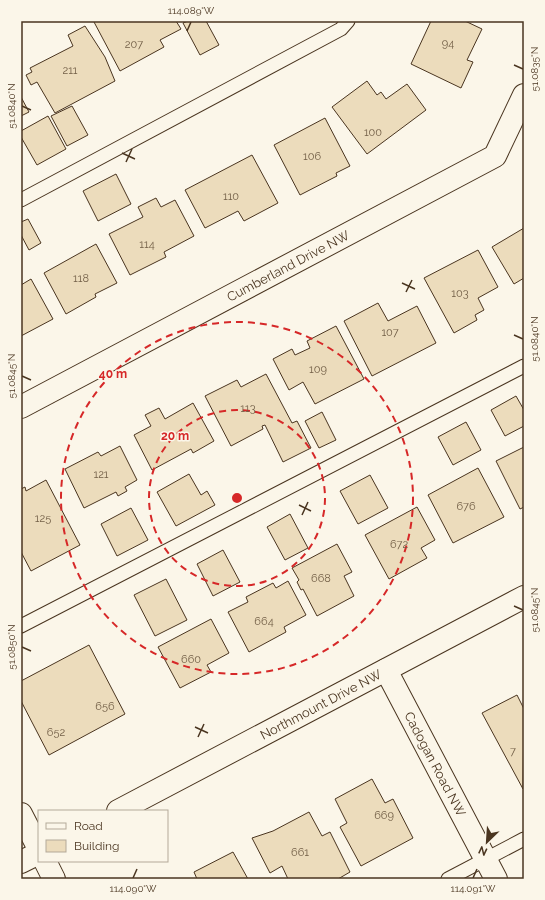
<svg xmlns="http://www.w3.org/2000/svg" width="545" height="900" font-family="Raleway,sans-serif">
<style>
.building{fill:#ecdcbc;stroke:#4a3520}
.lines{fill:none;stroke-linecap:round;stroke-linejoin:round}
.service-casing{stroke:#4a3520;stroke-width:15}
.minor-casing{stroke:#4a3520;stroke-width:24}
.tertiary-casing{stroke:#4a3520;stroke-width:24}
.service{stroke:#fbf6e9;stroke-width:13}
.minor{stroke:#fbf6e9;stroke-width:22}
.tertiary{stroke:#fbf6e9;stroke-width:22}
.ticks{fill:none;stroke:#4a3520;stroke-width:1.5}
.ring{fill:none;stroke:#d62828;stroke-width:2;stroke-dasharray:7 5}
.labels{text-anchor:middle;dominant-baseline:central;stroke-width:3;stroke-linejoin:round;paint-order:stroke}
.number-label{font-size:11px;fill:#725f47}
.street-label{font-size:13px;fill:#4a3520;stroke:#fbf6e9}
.centre{fill:#d62828;stroke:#fbf6e9;stroke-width:2}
.ring-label{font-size:12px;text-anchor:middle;font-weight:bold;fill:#d62828;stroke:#fbf6e9;stroke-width:3;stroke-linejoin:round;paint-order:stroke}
.neatline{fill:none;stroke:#4a3520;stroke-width:1.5}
.ticks-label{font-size:10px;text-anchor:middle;fill:#4a3520}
</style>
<rect width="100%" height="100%" fill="#fbf6e9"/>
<g class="building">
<polygon points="95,21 176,21 181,29 160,40 164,47 120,71 94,22"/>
<polygon points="188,21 206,21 219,45 200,55 183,23"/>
<polygon points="431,21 465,21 482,29 467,60 473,62 461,88 411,64"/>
<polygon points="85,26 105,57 115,81 55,113 37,82 31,85 26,75 32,72 30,68 73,46 68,35"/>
<polygon points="367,81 377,95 381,92 386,99 407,84 426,110 367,154 332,107"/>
<polygon points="21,97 29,112 21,116"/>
<polygon points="72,106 88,135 67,146 51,116"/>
<polygon points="48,116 66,149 37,165 21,137 21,131"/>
<polygon points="325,118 350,166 336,173 337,176 300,195 274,145"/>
<polygon points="252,155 278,203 244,221 238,211 205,228 185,190"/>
<polygon points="116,174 131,204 98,221 83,191"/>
<polygon points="156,198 161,207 175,200 194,236 164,252 166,257 130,275 109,234 143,217 138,207"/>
<polygon points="28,219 41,243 29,250 21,235 21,222"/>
<polygon points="524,228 524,278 514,284 492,247"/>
<polygon points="96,244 117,283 95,294 96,297 66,314 44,273"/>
<polygon points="478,250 498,287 478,298 484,310 475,315 477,320 454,333 424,278"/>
<polygon points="31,279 53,319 21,336 21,285"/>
<polygon points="378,303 388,321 417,306 436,343 372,376 344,321"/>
<polygon points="336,326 364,379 315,404 303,382 289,390 273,359 292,349 295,355 310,348 307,341"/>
<polygon points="266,374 292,423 297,421 311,448 283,462 265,425 262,426 263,429 231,446 205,396 237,380 241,387"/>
<polygon points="516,396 524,410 524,426 505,436 491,410"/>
<polygon points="193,403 214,441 193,453 191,449 152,470 134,435 151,426 145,415 159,408 165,419"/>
<polygon points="322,412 336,440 319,448 305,421"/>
<polygon points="466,422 481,450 453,465 438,437"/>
<polygon points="120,446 137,480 125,487 127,491 118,496 116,492 84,508 65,469 98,452 101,456"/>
<polygon points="524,447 524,507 520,509 496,461"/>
<polygon points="478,468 504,517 453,543 428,495"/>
<polygon points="189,474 201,495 207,491 215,505 176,526 157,492"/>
<polygon points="370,475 388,508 358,524 340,491"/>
<polygon points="46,480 80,545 31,571 21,552 21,489 25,487 26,491"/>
<polygon points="417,507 435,540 421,548 427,558 389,579 365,535"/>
<polygon points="131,508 148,540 117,556 101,524"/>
<polygon points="290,514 308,548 285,560 267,527"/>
<polygon points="337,544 352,572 344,576 354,596 317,616 303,589 301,590 297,582 299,580 292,568"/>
<polygon points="223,550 240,582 213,596 197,564"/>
<polygon points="166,579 187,620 155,636 134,595"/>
<polygon points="288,581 306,615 284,627 286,632 249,652 228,612 248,602 246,597 273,583 276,588"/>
<polygon points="211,619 229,653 207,665 211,672 180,688 158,647"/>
<polygon points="89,645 125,714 49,755 21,701 21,681"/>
<polygon points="517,695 524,709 523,789 482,713"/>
<polygon points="372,779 385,803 393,799 413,838 361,866 340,827 347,823 335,799"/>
<polygon points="309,812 322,836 330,832 350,872 338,879 288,879 282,866 270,873 252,838 273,831"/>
<polygon points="233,852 248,879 197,879 194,872"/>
</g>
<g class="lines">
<defs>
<g id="service">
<polyline points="21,200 341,29 348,21"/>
<polyline points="21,626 524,366"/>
<polyline points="448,879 524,839"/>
</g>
<g id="minor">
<path id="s1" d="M21,407L495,156L524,95"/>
<path id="s2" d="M386,670L496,879"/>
<polyline points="21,814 39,849"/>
<polyline points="45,861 54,879"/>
</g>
<g id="tertiary">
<path id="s3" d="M118,811L524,597"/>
<polyline points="21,862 39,853"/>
</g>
</defs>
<use href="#service" class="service-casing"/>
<use href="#minor" class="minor-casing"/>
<use href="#tertiary" class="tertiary-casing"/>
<use href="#service" class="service"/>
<use href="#minor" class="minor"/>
<use href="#tertiary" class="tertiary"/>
</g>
<path class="ticks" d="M187,31L191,22M514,65L523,69M22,106L31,110M122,153L135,159M126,162L132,149M402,283L415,289M406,292L412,280M514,335L523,339M22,376L31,380M299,505L311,511M302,515L308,502M514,606L523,610M22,647L31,651M195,727L208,733M198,737L204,724M133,878L137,869M473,878L477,869"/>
<g class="ring">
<circle cx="237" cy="498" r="88"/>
<circle cx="237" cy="498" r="176"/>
</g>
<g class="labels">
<g class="number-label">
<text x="448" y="43">94</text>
<text x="134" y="44">207</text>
<text x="70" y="70">211</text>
<text x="373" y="132">100</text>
<text x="312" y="156">106</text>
<text x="231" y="196">110</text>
<text x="147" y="244">114</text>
<text x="81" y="278">118</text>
<text x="460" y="293">103</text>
<text x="390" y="332">107</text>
<text x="318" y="369">109</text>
<text x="248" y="408">113</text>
<text x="101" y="474">121</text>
<text x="466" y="506">676</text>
<text x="43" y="518">125</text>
<text x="399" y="544">672</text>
<text x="321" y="578">668</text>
<text x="264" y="621">664</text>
<text x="191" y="659">660</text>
<text x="105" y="706">656</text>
<text x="56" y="732">652</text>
<text x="513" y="751">7</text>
<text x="384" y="815">669</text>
<text x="300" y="852">661</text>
</g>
<g class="street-label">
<text stroke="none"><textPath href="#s1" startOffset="302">Cumberland Drive NW</textPath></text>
<text stroke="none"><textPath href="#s3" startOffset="229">Northmount Drive NW</textPath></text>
<text stroke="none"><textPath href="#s2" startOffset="106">Cadogan Road NW</textPath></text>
</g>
</g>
<circle cx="237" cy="498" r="6" class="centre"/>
<g class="ring-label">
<text x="113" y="378">40 m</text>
<text x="175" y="440">20 m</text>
</g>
<rect width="545" height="900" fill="none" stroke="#fbf6e9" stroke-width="44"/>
<rect x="38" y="810" width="130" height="52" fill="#fbf6e9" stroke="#b4a999"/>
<rect x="46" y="823" width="20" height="6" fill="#fbf6e9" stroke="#b4a999"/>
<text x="74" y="830" font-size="12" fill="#4a3520">Road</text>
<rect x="46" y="840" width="20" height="12" fill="#ecdcbc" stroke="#b4a999"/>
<text x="74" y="850" font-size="12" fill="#4a3520">Building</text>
<g transform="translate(487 842) rotate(205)" stroke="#fbf6e9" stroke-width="3" paint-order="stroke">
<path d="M0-3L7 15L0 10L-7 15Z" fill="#4a3520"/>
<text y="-6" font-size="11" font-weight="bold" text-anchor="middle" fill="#4a3520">N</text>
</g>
<rect x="22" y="22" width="501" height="856" class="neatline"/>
<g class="ticks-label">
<text x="191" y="14">114.089°W</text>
<text transform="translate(534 69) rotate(-90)" y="4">51.0835°N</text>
<text transform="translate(11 106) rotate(-90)" y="4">51.0840°N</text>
<text transform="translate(534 339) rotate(-90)" y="4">51.0840°N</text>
<text transform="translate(11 376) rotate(-90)" y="4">51.0845°N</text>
<text transform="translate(534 610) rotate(-90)" y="4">51.0845°N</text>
<text transform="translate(11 647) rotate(-90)" y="4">51.0850°N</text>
<text x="133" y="892">114.090°W</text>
<text x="473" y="892">114.091°W</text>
</g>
</svg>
